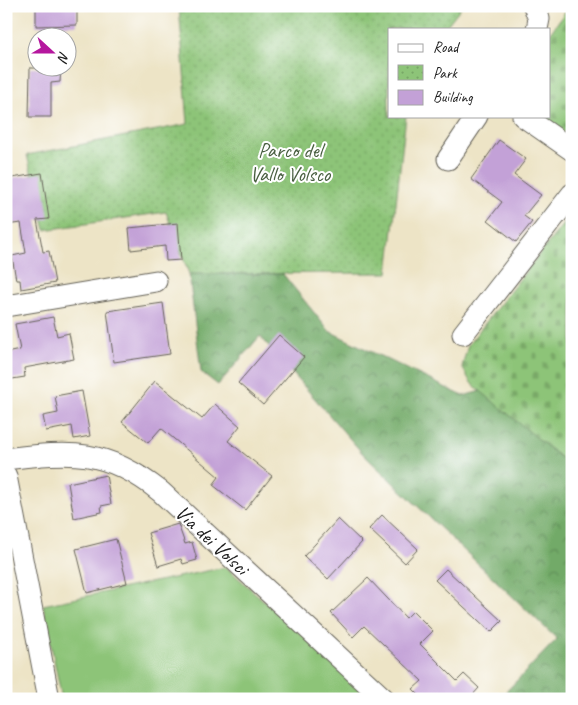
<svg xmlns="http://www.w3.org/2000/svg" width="578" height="705" font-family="Caveat,sans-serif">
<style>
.green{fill:#8dc478;stroke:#54704a}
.forest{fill:url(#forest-crowns);stroke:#476342}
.cemetery{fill:url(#cemetery-stones);stroke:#54704a}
.park{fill:url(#park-dots);stroke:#54704a}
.building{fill:#c3a1d7}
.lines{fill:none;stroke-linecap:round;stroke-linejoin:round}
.minor-casing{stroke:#656258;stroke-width:23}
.minor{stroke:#fff;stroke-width:21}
.labels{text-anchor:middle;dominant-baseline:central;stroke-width:4;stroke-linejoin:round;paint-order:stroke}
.park-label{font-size:21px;fill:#495f41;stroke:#fff}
.street-label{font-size:21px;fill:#1c1c1c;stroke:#fff}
</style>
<defs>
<pattern id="forest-crowns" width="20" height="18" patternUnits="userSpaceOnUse" patternTransform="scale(1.25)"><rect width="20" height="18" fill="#72aa68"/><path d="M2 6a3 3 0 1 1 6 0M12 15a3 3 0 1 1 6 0" fill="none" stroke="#5d8a55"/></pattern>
<pattern id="cemetery-stones" width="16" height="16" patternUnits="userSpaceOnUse" patternTransform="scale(1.25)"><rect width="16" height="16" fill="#8dc478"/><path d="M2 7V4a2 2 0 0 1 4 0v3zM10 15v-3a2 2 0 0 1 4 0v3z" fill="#79a867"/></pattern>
<pattern id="park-dots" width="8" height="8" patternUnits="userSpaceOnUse" patternTransform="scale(1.25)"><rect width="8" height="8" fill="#8dc478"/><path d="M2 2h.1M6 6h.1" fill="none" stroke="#79a867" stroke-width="1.8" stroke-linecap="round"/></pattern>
</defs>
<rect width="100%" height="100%" fill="#fff"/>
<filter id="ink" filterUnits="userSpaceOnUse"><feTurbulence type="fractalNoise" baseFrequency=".02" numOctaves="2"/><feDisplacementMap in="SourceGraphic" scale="10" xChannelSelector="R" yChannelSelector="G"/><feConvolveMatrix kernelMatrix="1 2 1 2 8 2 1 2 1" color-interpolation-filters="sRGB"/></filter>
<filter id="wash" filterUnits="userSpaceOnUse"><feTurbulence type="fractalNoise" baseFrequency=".0096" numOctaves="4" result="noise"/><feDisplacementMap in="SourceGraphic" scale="20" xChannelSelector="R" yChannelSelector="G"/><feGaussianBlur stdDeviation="1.12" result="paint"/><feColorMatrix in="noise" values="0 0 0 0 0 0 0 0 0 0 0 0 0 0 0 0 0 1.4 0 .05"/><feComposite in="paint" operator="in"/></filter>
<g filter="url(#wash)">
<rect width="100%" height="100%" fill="#ede4c6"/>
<polygon class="green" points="226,567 372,697 371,699 62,699 43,605"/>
<polygon class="forest" points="189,274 283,274 329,331 463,396 481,391 572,467 572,699 499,699 557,639 364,455 260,336 218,385 201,372"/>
<g class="cemetery">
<polygon points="569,6 572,6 572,138 541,116 549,116 549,35"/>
<polygon points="567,219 572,222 572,467 471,383 462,367 468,345"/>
</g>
<polygon class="park" points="179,6 462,6 444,29 389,29 389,116 406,116 388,273 189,274 166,212 45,230 27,155 188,124"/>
<g id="blocks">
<g class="building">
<polygon points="36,6 77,6 77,25 36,26"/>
<polygon points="30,68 61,68 60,82 51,83 51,117 29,117"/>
<polygon points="499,140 526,159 514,175 541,195 524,216 532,222 516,242 488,220 502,202 471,179"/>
<polygon points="42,173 49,219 37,220 43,252 49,251 55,283 21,289 20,280 16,280 12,256 26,253 21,223 6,225 6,179"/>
<polygon points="178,223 181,260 166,261 165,246 131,250 129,228"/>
<polygon points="163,303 170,354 114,362 107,311"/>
<polygon points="53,317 57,336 69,333 74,359 24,368 25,377 6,380 6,353 20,350 15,324"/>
<polygon points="279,335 304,357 263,405 238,383"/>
<polygon points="155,381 202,419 215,404 240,426 228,441 272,476 245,510 213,485 219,477 161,428 148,443 122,422"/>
<polygon points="82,391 90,436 74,439 72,426 46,431 43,416 58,413 55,396"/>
<polygon points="106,475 111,504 101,506 102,512 74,518 68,483"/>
<polygon points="382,515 418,549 405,563 369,529"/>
<polygon points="338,519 362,542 328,579 304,556"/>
<polygon points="178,524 185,544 192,542 197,560 183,564 181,559 158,566 148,533"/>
<polygon points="116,539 127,583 87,593 76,549"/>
<polygon points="446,569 502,621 491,632 435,580"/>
<polygon points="368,578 406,618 413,611 433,631 420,644 457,681 464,674 479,688 469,699 423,699 413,689 422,681 364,626 353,637 331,613"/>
</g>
</g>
</g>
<g filter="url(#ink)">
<use href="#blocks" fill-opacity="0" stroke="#656258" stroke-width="1"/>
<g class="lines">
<defs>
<g id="minor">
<polyline points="534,6 539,19 537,29"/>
<polyline points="523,116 572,150"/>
<polyline points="448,159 477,116"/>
<polyline points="6,306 156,281"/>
<polyline points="463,334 572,194"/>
<path d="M6,459C72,451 106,448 161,492L384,699"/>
<polyline points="6,476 49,699"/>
</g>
</defs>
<use href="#minor" class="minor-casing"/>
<use href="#minor" class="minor"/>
</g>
</g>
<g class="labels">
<g class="park-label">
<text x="290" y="150">Parco del<tspan x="290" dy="24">Vallo Volsco</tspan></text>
</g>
<g class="street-label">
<text transform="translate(212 540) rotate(43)">Via dei Volsci</text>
</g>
</g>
<rect width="578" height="705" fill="none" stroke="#fff" stroke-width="25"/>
<rect x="388" y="28" width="162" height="90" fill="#ffffff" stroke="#a4a4a4"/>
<rect x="398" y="44" width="25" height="8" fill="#ffffff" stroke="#a4a4a4"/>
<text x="433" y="52" font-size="15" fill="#1c1c1c">Road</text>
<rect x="398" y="65" width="25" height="15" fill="url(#park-dots)" stroke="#a4a4a4"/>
<text x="433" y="78" font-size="15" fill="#1c1c1c">Park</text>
<rect x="398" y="90" width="25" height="15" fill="#c3a1d7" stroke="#a4a4a4"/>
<text x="433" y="102" font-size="15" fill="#1c1c1c">Building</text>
<g transform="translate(52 52) rotate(111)"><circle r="24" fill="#ffffff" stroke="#a4a4a4"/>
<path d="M0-4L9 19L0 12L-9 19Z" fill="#b5179e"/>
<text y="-8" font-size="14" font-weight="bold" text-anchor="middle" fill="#1c1c1c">N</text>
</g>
</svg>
